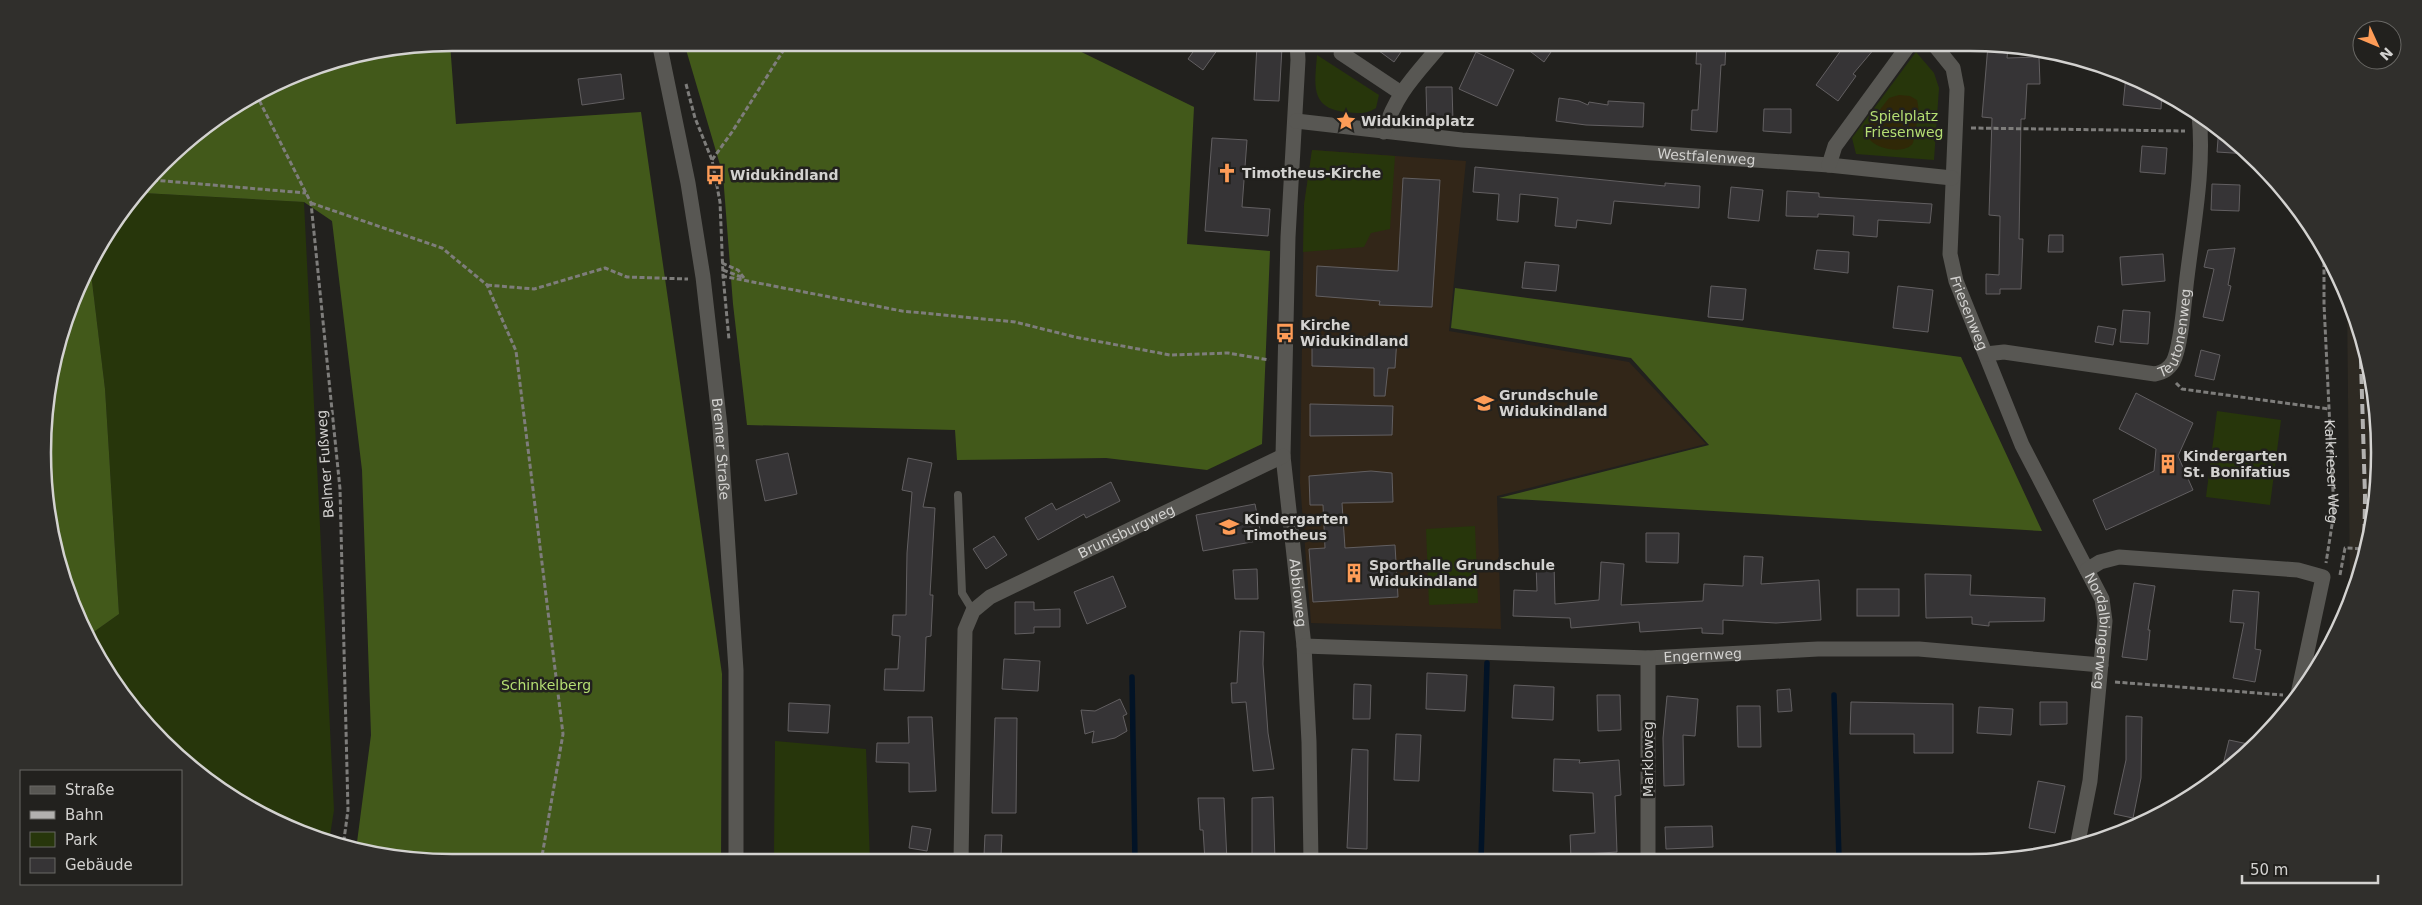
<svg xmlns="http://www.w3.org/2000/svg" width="2422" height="905" font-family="'DejaVu Sans',sans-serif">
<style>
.built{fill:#2e2a23}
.education{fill:#322618}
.green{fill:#27360b}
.forest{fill:#42591a}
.sand{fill:#302807}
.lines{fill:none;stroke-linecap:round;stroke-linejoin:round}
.stream{stroke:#021326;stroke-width:5.5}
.building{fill:#363436;stroke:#625f61}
.path{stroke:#7e7d7b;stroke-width:3;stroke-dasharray:5 2.5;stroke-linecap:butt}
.lane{stroke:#585753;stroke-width:8}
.street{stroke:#585753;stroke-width:15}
.secondary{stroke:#585753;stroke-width:15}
.rail{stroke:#b2b1af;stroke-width:4;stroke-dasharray:10 5;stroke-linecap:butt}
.labels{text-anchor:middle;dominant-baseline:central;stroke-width:5;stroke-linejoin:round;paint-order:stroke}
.park-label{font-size:14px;fill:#b5df73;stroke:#22211e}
.poi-label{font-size:14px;font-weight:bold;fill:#d3d2d0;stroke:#22211e;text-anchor:start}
.street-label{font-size:14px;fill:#d3d2d0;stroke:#22211e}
.rim{fill:none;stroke:#d3d2d0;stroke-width:2.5}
</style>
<rect width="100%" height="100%" fill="#22211e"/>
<polygon class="built" points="2347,296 2358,321 2376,399 2379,480 2365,559 2350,593"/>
<polygon class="education" points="1312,150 1466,161 1449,331 1629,362 1706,444 1497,496 1501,629 1311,623 1300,483 1304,205"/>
<g class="green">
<polygon points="1916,52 1934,73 1939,88 1934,160 1856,154 1852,138"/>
<path d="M1317,55L1379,95L1376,108C1365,115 1358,113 1345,112C1309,108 1315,83 1317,55Z"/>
<polygon points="1312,150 1395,156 1390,229 1371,233 1364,247 1303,252 1304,205"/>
<polygon points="143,193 304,202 334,810 329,842 271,820 203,778 111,680 88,636 119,614 105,389 90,265 97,248"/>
<polygon points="2217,411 2281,420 2270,505 2206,497"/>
<polygon points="1475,526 1478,603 1429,605 1426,529"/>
<polygon points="775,741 866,749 870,862 774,857"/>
</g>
<g class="forest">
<polygon points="726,42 1063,43 1194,107 1187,244 1270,251 1262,444 1207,470 1106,458 957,460 955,430 747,425 733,304 723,175 685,46"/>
<polygon points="450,43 456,124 641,112 722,674 721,862 453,862 356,850 371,735 362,470 332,221 304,202 143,193 182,144 248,97 320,64"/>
<polygon points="90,265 105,389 119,614 88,636 74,610 50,533 46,399 64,320"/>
<polygon points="1455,288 1961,357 2042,531 1499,498 1709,445 1631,358 1451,328"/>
</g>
<path class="sand" d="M1899,95L1910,96L1917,100L1919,111L1913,143C1906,154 1880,150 1871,141C1867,137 1867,132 1867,126L1889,98Z"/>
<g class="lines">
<g class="stream">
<polyline points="1132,677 1135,861"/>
<polyline points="1834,695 1839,859"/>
<polyline points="1481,860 1487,663"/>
</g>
</g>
<g class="building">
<polygon points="1200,42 1223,42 1203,70 1188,59"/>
<polygon points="1367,42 1408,42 1394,62"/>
<polygon points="1518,42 1558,42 1544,62"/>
<polygon points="1697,42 1726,42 1725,65 1721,65 1717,132 1691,130 1692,110 1698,110 1701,64 1696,64"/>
<polygon points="1847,42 1880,42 1853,74 1856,76 1838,101 1816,85"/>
<polygon points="1257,45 1282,47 1279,101 1254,100"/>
<polygon points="1988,45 2008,48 2007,58 2039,57 2040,84 2027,84 2025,119 2021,119 2019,239 2023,239 2021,289 2000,289 2000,294 1986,294 1986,274 1999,275 2000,216 1989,215 1992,118 1982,117"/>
<polygon points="1476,52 1514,70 1497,106 1459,89"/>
<polygon points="621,74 624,99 582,105 578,79"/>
<polygon points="2126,76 2151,85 2162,92 2161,109 2123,105"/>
<polygon points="1426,87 1452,87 1453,122 1427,123"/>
<polygon points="1559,98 1579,101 1588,105 1589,102 1608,105 1608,101 1644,103 1643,127 1586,125 1556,121"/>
<polygon points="1764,109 1791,109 1791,133 1763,131"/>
<polygon points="2219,127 2248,154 2217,152"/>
<polygon points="1212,138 1247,140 1242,207 1270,209 1268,236 1205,231"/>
<polygon points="2142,146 2167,148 2165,174 2140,172"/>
<polygon points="1475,167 1665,186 1665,183 1700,186 1699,208 1614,201 1611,224 1577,220 1576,228 1555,226 1558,198 1520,194 1518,222 1497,220 1499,194 1473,192"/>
<polygon points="1403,178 1440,180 1432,307 1379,305 1380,301 1316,296 1317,266 1398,271"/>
<polygon points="2212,184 2240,185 2239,211 2211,210"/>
<polygon points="1731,187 1763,190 1759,221 1728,218"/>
<polygon points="1787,191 1819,193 1819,197 1932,204 1930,223 1878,220 1877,237 1853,235 1854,216 1818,214 1818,217 1786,216"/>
<polygon points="2049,235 2063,235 2063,252 2048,252"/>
<polygon points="2235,248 2228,285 2231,286 2223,321 2203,317 2214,269 2204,267 2208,250"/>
<polygon points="1817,250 1849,252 1848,273 1814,269"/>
<polygon points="2163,254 2165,281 2122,285 2120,257"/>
<polygon points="1525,262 1559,265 1556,291 1522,288"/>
<polygon points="1711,286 1746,289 1743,320 1708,317"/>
<polygon points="1898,286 1933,290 1928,332 1893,328"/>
<polygon points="2123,310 2150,312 2148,344 2120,342"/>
<polygon points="2098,326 2116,329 2113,345 2095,342"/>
<polygon points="1312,336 1397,338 1395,368 1388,368 1385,396 1374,396 1374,368 1312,366"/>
<polygon points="2201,350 2220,355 2214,380 2195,376"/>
<polygon points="2136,393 2193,423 2178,456 2193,490 2106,530 2093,500 2154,471 2156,449 2119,429"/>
<polygon points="1310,404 1393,406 1392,435 1310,436"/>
<polygon points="788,453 797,494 765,501 756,460"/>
<polygon points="908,458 932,463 923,507 935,508 930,595 933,595 931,636 926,637 924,691 884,690 885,669 898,669 900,636 892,635 893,615 906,615 907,553 912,492 902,490"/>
<polygon points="1371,471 1392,473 1393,502 1342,503 1345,548 1395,545 1398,597 1313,602 1309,549 1325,548 1323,505 1310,505 1309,476"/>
<polygon points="1111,482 1120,501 1086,518 1084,514 1038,540 1025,518 1052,503 1056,510"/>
<polygon points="1255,504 1262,540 1203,551 1196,515"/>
<polygon points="1646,533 1679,533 1678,563 1646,562"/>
<polygon points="994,536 1007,555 986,569 973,549"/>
<polygon points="1744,556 1763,557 1761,584 1819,580 1821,620 1776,623 1723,620 1723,634 1702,633 1702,628 1640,632 1639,622 1571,628 1570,618 1513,616 1514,590 1537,591 1536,564 1554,563 1555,604 1599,600 1601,562 1624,564 1621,605 1703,601 1704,584 1743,586"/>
<polygon points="1257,569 1258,599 1235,599 1233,570"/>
<polygon points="1925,574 1971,575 1970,595 2045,598 2044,621 1989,622 1989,626 1972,624 1972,617 1926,618"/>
<polygon points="1113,576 1126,607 1087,624 1074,592"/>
<polygon points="2134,583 2155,586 2148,630 2150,630 2147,660 2122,657"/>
<rect x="1857" y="589" width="42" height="27"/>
<polygon points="2233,590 2259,592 2255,649 2261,650 2255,682 2233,678 2244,623 2230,622"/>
<polygon points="1015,602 1034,602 1034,610 1060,609 1060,627 1034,627 1034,633 1015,634"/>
<polygon points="1240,631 1264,632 1263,664 1268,733 1274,769 1253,771 1246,702 1232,703 1231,683 1237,683"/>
<polygon points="1004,659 1040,661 1038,691 1002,689"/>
<polygon points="1427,673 1467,675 1465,711 1426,709"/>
<polygon points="1354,684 1371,685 1370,719 1353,719"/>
<polygon points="1514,685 1554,687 1553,720 1512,718"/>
<polygon points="1790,689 1792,711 1778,712 1777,690"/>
<polygon points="1597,695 1620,695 1621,730 1598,731"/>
<polygon points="1667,696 1698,699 1695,736 1683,735 1684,785 1664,786 1663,738"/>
<polygon points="1120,699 1127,714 1123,716 1127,731 1115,738 1092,743 1094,731 1085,734 1081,710 1095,711"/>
<polygon points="1851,702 1953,704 1953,753 1914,753 1914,734 1850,734"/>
<polygon points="2040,702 2067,702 2067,724 2040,725"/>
<polygon points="789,703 830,705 828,733 788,731"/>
<polygon points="1737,706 1760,706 1761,747 1738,747"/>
<polygon points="1979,707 2013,709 2011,735 1977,733"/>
<polygon points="2126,716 2142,717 2141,778 2133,818 2114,814 2126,760"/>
<polygon points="908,717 932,717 936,791 909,792 909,763 876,762 877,743 909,743"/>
<polygon points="995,718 1017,718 1016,813 992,813"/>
<polygon points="1396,734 1421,735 1419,781 1394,780"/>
<polygon points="2229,740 2253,745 2240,761 2221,773"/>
<polygon points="1352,749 1368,750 1367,849 1347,848"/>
<polygon points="1554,759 1580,760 1579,763 1619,760 1621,795 1615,796 1617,852 1585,854 1586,857 1571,858 1570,835 1595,833 1593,793 1553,791"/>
<polygon points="2038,781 2065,786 2055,833 2029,828"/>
<polygon points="1273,797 1275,861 1252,861 1252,798"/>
<polygon points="1198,798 1224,798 1227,861 1205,861 1203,830 1200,830"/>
<polygon points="912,826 931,829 927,851 909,848"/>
<polygon points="1712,826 1713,847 1666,849 1665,827"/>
<polygon points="985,835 1002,835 1001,856 984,856"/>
</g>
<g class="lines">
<g class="path">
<polyline points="686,84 695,118 712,160 720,202 723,275 729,340"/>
<polyline points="256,94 311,203 340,489 348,810 343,847"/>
<polyline points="1971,128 2185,131"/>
<polyline points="712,160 732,132 783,51 783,42"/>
<polyline points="153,180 306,193"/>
<polyline points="311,203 442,248 487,285 516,351 563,734 541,862"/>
<path id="s1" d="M2324,247V304L2334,512L2326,563"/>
<polyline points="722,263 738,270 744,278"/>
<polyline points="723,270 744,278"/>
<polyline points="722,276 902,311 1015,322 1075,337 1170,355 1228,353 1269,360"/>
<polyline points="487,285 534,289 605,268 627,277 688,279"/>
<polyline points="2176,383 2182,389 2329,409"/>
<polyline points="2340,575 2345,548 2367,549"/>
<polyline points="2115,682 2283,695"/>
</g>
<polyline class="lane" points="958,495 962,593 973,611"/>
<g class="street">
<path id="s2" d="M1297,42L1298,60L1288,237L1283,456L1304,646L1309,742L1311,861"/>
<path id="s3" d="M1932,42L1953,68L1957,89L1950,254L1956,281L2022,445L2102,599L2105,621L2090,781L2078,842"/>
<polyline points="1341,53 1401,93"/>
<path id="s4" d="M1296,121L1462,140L1829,165L1952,178"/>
<path d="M1384,132C1396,92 1417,74 1443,42"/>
<polyline points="1829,165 1835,146 1911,42"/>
<path id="s5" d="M1986,354L2004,352L2155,374C2163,372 2168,370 2173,362C2181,347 2184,304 2186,286C2192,232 2205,169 2199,115"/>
<polyline points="2087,570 2100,562 2119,557 2298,570 2323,577 2298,694"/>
<path id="s6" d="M1304,646L1648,658L1818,649H1919L2101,665"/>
<polyline points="1648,860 1648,658"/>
<path id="s7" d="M961,861L965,630L973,611L990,597L1283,456"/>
</g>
<path class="secondary" id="s8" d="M659,42L688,183L703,277L720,426L736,670V862"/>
<g class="rail">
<polyline points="2360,329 2365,496 2364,562"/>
<polyline points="2371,379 2375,504"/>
</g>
</g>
<defs>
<symbol id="sight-bare" viewBox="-9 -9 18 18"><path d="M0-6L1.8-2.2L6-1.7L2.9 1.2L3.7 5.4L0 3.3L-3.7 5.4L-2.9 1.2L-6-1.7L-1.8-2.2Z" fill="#fe9c57" stroke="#22211e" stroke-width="2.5" paint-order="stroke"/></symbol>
<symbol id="church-bare" viewBox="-9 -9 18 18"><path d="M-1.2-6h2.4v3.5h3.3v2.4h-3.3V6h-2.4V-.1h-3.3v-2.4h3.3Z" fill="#fe9c57" stroke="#22211e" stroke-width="2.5" paint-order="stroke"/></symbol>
<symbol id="bus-bare" viewBox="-9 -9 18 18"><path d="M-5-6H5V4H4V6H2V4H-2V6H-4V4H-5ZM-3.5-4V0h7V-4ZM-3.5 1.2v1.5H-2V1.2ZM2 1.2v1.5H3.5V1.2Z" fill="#fe9c57" stroke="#22211e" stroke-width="2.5" paint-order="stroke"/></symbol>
<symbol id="school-bare" viewBox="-9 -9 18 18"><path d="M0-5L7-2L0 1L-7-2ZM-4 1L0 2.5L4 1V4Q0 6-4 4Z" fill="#fe9c57" stroke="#22211e" stroke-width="2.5" paint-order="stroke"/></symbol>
<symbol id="building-bare" viewBox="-9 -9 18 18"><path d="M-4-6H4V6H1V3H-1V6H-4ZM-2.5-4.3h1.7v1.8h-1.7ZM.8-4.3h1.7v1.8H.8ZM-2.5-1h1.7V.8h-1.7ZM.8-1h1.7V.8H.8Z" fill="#fe9c57" stroke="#22211e" stroke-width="2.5" paint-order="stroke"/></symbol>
</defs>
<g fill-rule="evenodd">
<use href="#sight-bare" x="1332" y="107" width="28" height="28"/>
<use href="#church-bare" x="1213" y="159" width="28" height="28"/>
<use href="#bus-bare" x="701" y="161" width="28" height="28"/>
<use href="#bus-bare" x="1271" y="319" width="28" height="28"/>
<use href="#school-bare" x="1470" y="389" width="28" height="28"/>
<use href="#building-bare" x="2154" y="450" width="28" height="28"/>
<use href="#school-bare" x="1215" y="513" width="28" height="28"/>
<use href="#building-bare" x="1340" y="559" width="28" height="28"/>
</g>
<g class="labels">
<g class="park-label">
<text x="1904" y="116">Spielplatz<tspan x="1904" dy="16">Friesenweg</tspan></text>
<text x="546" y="685">Schinkelberg</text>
</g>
<g class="poi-label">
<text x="1361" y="121">Widukindplatz</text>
<text x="1242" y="173">Timotheus-Kirche</text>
<text x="730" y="175">Widukindland</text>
<text x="1300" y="325">Kirche<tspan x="1300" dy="16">Widukindland</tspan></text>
<text x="1499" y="395">Grundschule<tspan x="1499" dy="16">Widukindland</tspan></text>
<text x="2183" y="456">Kindergarten<tspan x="2183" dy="16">St. Bonifatius</tspan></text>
<text x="1244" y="519">Kindergarten<tspan x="1244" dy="16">Timotheus</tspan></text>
<text x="1369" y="565">Sporthalle Grundschule<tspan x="1369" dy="16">Widukindland</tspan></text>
</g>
<g class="street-label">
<text stroke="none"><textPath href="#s4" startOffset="412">Westfalenweg</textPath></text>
<text stroke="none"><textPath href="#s3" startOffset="282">Friesenweg</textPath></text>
<text stroke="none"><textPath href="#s5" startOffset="221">Teutonenweg</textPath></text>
<text stroke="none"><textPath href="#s8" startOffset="412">Bremer Straße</textPath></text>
<text transform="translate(325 464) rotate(-94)">Belmer Fußweg</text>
<text stroke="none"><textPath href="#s1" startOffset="225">Kalkrieser Weg</textPath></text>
<text stroke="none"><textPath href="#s7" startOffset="425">Brunisburgweg</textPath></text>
<text stroke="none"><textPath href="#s2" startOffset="552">Abbioweg</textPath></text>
<text stroke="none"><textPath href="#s3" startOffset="629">Nordalbingerweg</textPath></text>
<text stroke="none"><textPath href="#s6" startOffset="399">Engernweg</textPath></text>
<text transform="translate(1648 759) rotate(-90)">Markloweg</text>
</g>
</g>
<path d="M0 0H2422V905H0ZM452 51H1970A401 401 0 0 1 2371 452V453A401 401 0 0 1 1970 854H452A401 401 0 0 1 51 453V452A401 401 0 0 1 452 51Z" fill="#302f2c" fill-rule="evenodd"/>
<path class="rim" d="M452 51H1970A401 401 0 0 1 2371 452V453A401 401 0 0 1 1970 854H452A401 401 0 0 1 51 453V452A401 401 0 0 1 452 51Z"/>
<rect x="20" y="770" width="162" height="115" fill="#22211e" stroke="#696865"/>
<rect x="30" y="786" width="25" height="8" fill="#585753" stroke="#696865"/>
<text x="65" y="795" font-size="15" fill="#d3d2d0">Straße</text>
<rect x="30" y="811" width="25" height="8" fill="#b2b1af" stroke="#696865"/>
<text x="65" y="820" font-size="15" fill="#d3d2d0">Bahn</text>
<rect x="30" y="832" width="25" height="15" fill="#27360b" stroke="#696865"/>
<text x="65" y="845" font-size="15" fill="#d3d2d0">Park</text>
<rect x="30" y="858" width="25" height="15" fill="#363436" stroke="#696865"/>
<text x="65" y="870" font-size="15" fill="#d3d2d0">Gebäude</text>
<g transform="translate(2377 45) rotate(134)"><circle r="24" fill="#22211e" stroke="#696865"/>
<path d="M0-4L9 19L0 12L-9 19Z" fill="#fe9c57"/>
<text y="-8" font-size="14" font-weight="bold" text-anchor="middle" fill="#d3d2d0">N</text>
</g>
<path d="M2242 875v8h136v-8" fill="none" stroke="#d3d2d0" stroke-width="2.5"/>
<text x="2250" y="875" font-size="15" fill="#d3d2d0" stroke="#22211e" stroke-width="4" paint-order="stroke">50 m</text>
</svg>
